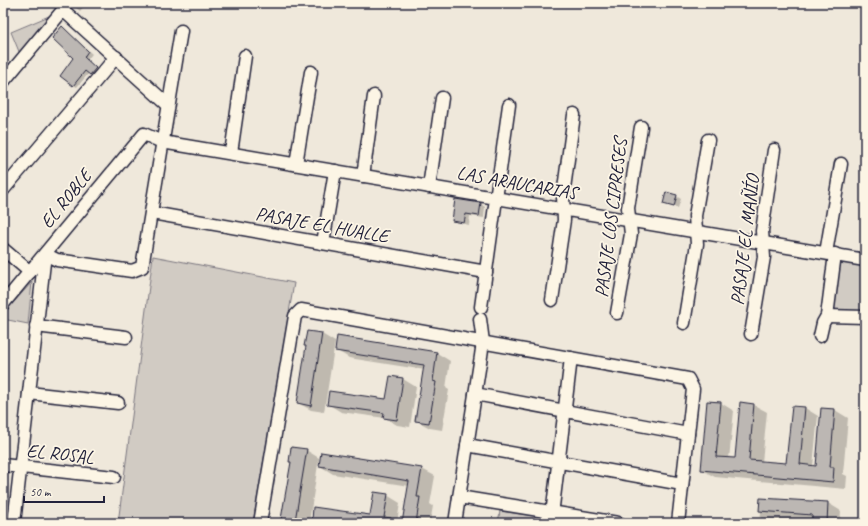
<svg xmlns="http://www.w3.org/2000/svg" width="868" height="526" font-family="Caveat,sans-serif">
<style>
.green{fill:#d1cbc3;stroke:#7a767f}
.shadow{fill:#0003}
.building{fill:#bcb7b3;stroke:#22223b}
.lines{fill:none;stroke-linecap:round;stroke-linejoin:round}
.minor-casing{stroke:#22223b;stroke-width:15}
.minor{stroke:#fcf5e5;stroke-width:12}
.labels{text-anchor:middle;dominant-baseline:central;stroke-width:3.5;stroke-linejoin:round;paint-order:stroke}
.street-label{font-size:19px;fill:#22223b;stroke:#fcf5e5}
</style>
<rect width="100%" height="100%" fill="#efe8db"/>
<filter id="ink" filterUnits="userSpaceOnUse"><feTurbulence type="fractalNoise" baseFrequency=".025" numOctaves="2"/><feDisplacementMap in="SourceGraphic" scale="8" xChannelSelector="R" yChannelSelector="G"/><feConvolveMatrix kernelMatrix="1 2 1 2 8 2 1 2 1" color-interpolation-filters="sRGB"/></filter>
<g filter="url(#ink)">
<g class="green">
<polygon points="49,16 20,54 11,32"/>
<polygon points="153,256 294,283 253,523 118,523"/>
<polygon points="840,260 865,263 865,317 832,312"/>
<polygon points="32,282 28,324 3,319 3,314"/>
<polygon points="500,511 541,517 545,523 498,523"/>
</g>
<g class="shadow">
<polygon points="70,3 85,3 86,4 80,11"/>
<polygon points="63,27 92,54 87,60 99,71 94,76 89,73 77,87 73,85 75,58"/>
<polygon points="676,196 681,199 678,208 664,203"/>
<polygon points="481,204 485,207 484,218 470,216 469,225 453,221"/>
<polygon points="308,332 322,334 335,342 324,412 311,410 298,403 307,346"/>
<polygon points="338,337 437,353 450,361 446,388 449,390 442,430 430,428 417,421 425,370 349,358 336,350"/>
<polygon points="391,377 403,379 416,387 410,427 397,425 385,418 341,412 328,404 387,400"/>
<polygon points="721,403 734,411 729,459 736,459 754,405 767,412 762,462 787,464 805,408 818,416 813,466 817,467 822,409 835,410 848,418 843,474 847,476 846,489 715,477 702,470"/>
<polygon points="306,450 319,458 309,523 290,523 283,518"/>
<polygon points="320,466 422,469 435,476 430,504 433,506 430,523 403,523 409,486 333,474"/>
<polygon points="387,495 400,503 397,523 318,523 313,520 371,516"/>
<polygon points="828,503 841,511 840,523 813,523 813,521 787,520 787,523 760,523 761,512 760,511"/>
</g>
<g class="building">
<polygon points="62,26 88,51 84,57 96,68 90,75 85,71 73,86 60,76 73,58 52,38"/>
<polygon points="666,192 677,195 674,207 663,204"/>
<polygon points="455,199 481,203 479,216 466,214 464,223 452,221"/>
<polygon points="307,331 322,333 311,406 297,403 306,346 304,346"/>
<polygon points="337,336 437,352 433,381 436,382 429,423 415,421 424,365 335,351"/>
<polygon points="390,376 403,378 397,420 383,418 384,413 327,405 329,391 386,399"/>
<polygon points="707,401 721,402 716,457 735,458 740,402 754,404 749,460 786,463 792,406 805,407 800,464 816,466 821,408 835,409 830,467 834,467 833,482 701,470"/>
<polygon points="291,447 307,449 295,521 281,519 291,462 289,462"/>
<polygon points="321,452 422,468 417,497 420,497 416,523 402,523 409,481 319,466"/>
<polygon points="374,492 388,494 384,517 391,518 391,523 329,523 312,521 313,507 370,515"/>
<polygon points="760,498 828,502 827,523 812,523 812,515 759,511"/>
</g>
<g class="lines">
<defs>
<g id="minor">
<polyline points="3,82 63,10 168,105"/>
<polyline points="231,153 245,56"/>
<polyline points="296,164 311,72"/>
<polyline points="363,176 374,96"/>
<polyline points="429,187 442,98"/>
<polyline points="3,190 116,57"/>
<polyline points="152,213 486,272"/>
<polyline points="323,243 335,171"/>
<polyline points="3,249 30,272"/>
<polyline points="826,253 841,164"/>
<polyline points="552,300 564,220 563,196 574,115"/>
<polyline points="3,304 144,134 162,142 865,260"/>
<polyline points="481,307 509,105"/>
<polyline points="617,313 631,234 628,208 641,127"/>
<polyline points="827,316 865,317"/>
<polyline points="684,323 697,244 695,216 708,140"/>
<polyline points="36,326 126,337"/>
<polyline points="751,334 764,257 762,231 774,150"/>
<polyline points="820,336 823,323 827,316 835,254"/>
<polyline points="29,393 118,403"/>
<polyline points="475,394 688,434"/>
<polyline points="467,445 682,484"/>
<polyline points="3,465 114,477"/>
<polyline points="459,497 618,523"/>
<polyline points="14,523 45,254 57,260 132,271 142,267 181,31"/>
<polyline points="260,523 295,316 301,310 688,379 693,389 678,523"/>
<polyline points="455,523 481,356 483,342 480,319"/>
<polyline points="551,523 571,358"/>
</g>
</defs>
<use href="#minor" class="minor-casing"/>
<use href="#minor" class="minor"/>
</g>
</g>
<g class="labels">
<g class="street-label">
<text transform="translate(517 183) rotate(10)">LAS ARAUCARIAS</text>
<text transform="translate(66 199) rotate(-51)">EL ROBLE</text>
<text transform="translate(611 218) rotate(-83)">PASAJE LOS CIPRESES</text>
<text transform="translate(322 225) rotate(10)">PASAJE EL HUALLE</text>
<text transform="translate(745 240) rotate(-83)">PASAJE EL MAÑÍO</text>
<text transform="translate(60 454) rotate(6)">EL ROSAL</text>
</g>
</g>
<rect width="868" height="526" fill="none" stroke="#fcf5e5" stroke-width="16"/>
<rect x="8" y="8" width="852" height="510" fill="none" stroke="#22223b" stroke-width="1.5" filter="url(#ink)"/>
<path d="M24 496v6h80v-6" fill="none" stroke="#22223b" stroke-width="2"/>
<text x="30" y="496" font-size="12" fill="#22223b" stroke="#fcf5e5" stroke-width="3" paint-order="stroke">50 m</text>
</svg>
